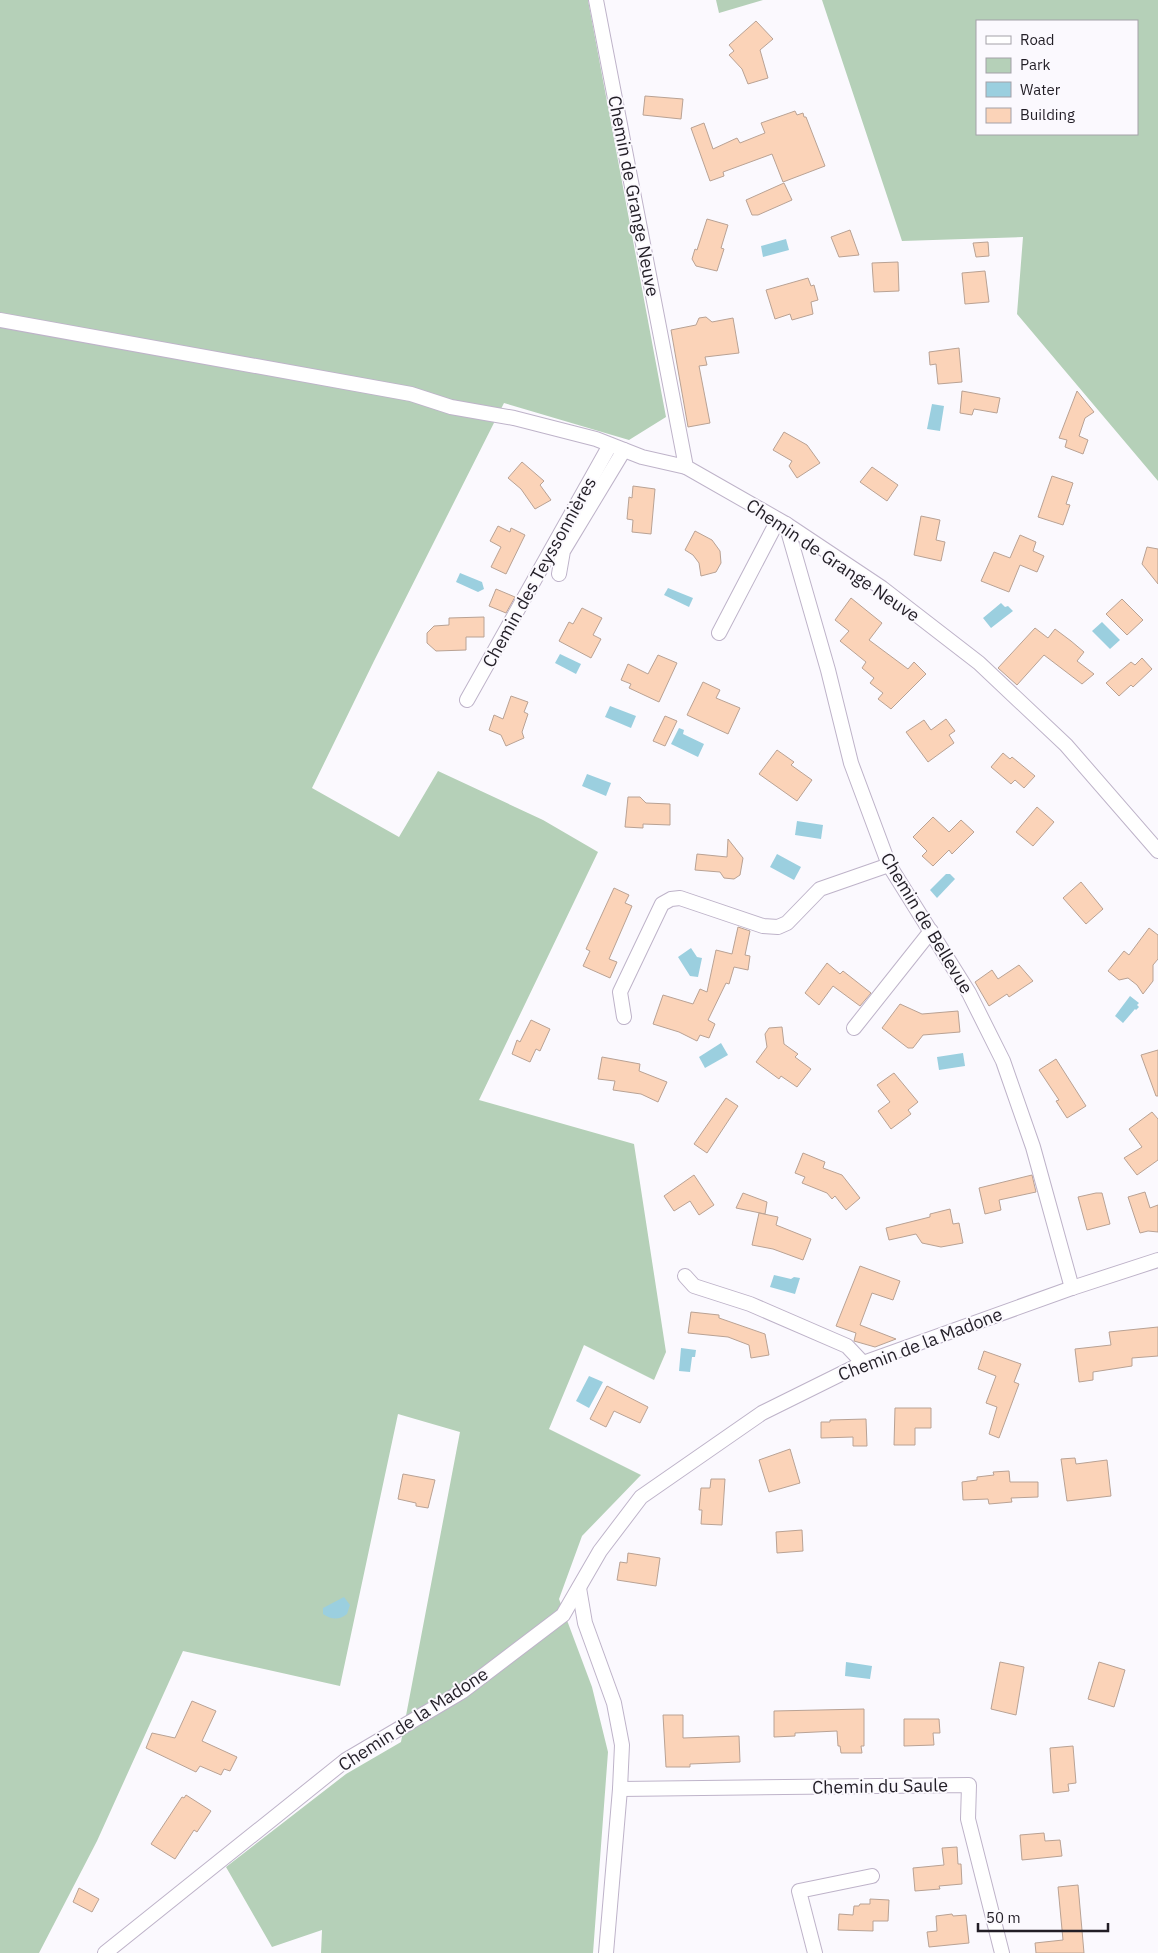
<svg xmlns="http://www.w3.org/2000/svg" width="1158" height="1953" font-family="'IBM Plex Sans',sans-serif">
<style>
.green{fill:#b5d0b8;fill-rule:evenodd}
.water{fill:#9bcfdf}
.building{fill:#fbd3b8;stroke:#b9a294}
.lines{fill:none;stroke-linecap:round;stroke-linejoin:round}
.street-casing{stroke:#beb3c9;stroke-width:16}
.street{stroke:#fff;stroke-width:14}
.labels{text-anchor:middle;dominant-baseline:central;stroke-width:4;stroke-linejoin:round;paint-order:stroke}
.street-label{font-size:18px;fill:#221e26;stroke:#fbf9fe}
</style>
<rect width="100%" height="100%" fill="#fbf9fe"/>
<g class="green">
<polygon points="0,0 588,0 666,417 629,440 504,403 374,661 312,788 399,837 438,771 543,820 598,852 479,1100 634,1144 666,1352 654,1380 584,1345 549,1429 641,1475 582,1536 559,1599 592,1687 608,1752 593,1953 321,1953 322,1930 272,1947 226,1867 346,1774 401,1742 460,1432 398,1414 340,1686 183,1651 97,1841 39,1953 0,1953"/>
<polygon points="716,0 763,0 719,13"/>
<path d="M822,0H1158V481L1017,314L1023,237L902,241ZM977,21H1137V134H977Z"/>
</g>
<g class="water">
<polygon points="786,239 789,250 763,257 761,246"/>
<polygon points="932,404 944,406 940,431 927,429"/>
<polygon points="460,573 482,582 484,589 478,592 456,582"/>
<polygon points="668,588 693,598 689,607 664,595"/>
<polygon points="1001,603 1005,607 1008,606 1013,611 991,628 983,618"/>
<polygon points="1102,622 1120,640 1110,649 1092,631"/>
<polygon points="560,654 581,664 576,674 555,663"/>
<polygon points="610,706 636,716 631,728 605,717"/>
<polygon points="679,728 684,730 683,734 704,744 698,757 671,744"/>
<polygon points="587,774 611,783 606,796 582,786"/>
<polygon points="797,821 823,825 821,839 795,835"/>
<polygon points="777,854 801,867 794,880 770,867"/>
<polygon points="946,874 950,874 955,879 937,898 930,890"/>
<polygon points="691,948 697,957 702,958 698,977 690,976 678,957"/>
<polygon points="1130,996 1139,1003 1137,1005 1139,1007 1136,1010 1135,1009 1123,1023 1115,1016"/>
<polygon points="721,1043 728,1055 705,1068 699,1057"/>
<polygon points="963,1053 965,1066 939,1070 937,1057"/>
<polygon points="774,1275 791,1279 794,1277 800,1278 795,1294 770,1287"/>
<polygon points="681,1348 696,1350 695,1357 692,1357 690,1372 679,1371"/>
<polygon points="589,1376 603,1382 589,1408 576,1401"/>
<path d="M344,1597L350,1605L347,1614C339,1620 332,1620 323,1614V1608Z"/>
<polygon points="846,1662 872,1666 870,1679 845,1676"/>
</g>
<g class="building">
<polygon points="756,21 773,39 760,50 768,78 748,84 742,69 729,55 734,51 729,45"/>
<polygon points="645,96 683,99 681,119 643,115"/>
<polygon points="795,111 797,115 803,113 804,117 806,117 825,166 783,182 772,154 723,172 724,176 710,181 691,128 704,123 713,149 737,138 740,143 765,133 761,123"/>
<polygon points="784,183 792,200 758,215 752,215 746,200"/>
<polygon points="707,219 728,225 721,248 724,249 717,271 696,266 692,259 695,249 697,250"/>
<polygon points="850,230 859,255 839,257 831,237"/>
<polygon points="988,242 989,256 976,257 973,243"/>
<polygon points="898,262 899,291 874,292 872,263"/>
<polygon points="985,271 989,302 965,304 962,273"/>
<polygon points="808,278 811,286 814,285 818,300 811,302 813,314 792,320 790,314 775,319 766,290"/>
<polygon points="706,317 712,322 733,318 739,353 705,357 707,365 699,366 710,423 688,427 671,330 696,325 699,318"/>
<polygon points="959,348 962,382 938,384 936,364 930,365 929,352"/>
<polygon points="962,391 1000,398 997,413 974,409 972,415 960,413"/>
<polygon points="1077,391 1094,412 1085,418 1079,436 1088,440 1083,454 1065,447 1067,440 1059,438"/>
<polygon points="784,432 807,445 820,463 797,478 789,466 792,461 773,450"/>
<polygon points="522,462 544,481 540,485 551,500 535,509 521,489 508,478"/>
<polygon points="872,467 898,485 887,501 860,482"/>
<polygon points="1052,476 1073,483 1066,504 1070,505 1063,525 1038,517"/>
<polygon points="633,486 655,489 651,534 632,532 633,520 627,519 629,497 632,498"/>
<polygon points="921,516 940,520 936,540 945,542 941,561 914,555"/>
<polygon points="498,526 510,532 511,528 525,535 506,574 491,567 501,547 490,541"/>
<polygon points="695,531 712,540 720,551 721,563 716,572 701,576 699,563 693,555 685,550"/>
<polygon points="1020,535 1036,542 1033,551 1044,556 1037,572 1020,565 1009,592 981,581 994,552 1010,558"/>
<polygon points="1147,547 1158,549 1158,584 1142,564"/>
<polygon points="496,589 515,597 506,613 489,606"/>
<polygon points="851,598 882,623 869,640 908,669 914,662 926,674 891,709 878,699 883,693 870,683 874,678 862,668 866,662 840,641 849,631 835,620"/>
<polygon points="1122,599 1143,620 1127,635 1106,614"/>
<polygon points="582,608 602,618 593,635 601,639 591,658 559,641 569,622 573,624"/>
<polygon points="484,617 484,637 466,637 466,650 436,651 427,643 427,633 434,626 449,625 449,618"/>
<polygon points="1035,628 1048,638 1055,629 1071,641 1084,652 1077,661 1094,674 1082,684 1044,655 1017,685 998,668"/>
<polygon points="658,655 677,663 659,702 629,688 631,684 621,680 628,664 648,674"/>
<polygon points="1142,658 1152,669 1133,687 1131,685 1119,696 1106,683 1131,662 1135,665"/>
<polygon points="703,682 720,690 716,698 740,708 728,734 687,715"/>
<polygon points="511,696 528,702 524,712 528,714 522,732 524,738 506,746 501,735 489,730 494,715 503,719"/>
<polygon points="665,716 677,721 665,746 653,741"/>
<polygon points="946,719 955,731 949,735 954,743 928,762 906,732 924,720 931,730"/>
<polygon points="777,750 794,762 791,765 812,780 797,801 759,774"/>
<polygon points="1003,753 1010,759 1012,757 1035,776 1024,788 1015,780 1011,784 991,767"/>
<polygon points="628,797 640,797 646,803 670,804 670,825 643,824 643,828 625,827"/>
<polygon points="1037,807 1054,822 1033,846 1016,832"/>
<polygon points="933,817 949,832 961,820 974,832 952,854 949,850 933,866 922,856 927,851 913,837"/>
<polygon points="728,839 743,858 740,875 734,879 724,878 720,872 695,870 697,854 727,857"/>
<polygon points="1081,882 1103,909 1086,924 1063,898"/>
<polygon points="614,888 629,895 625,903 632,906 609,959 617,962 610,978 583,966 590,951 586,949"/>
<polygon points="738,927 750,931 745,955 750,956 748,970 734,967 729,984 726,983 708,1020 715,1024 709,1038 700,1035 697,1041 679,1032 653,1024 663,995 693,1004 700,989 707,992 716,950 732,954"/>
<polygon points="1149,928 1158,935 1158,959 1153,965 1153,981 1143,994 1137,985 1128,978 1119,980 1108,971 1124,951 1129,955"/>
<polygon points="827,963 840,974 843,971 871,993 860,1006 833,986 819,1005 805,993"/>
<polygon points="1019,965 1033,981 1009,997 1007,994 989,1006 975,982 992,970 998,979"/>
<polygon points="900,1004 922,1014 958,1011 960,1032 923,1035 913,1048 908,1048 882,1028"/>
<polygon points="531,1020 550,1029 540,1051 536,1049 530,1062 512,1054 517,1040 520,1042"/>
<polygon points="782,1027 784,1044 798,1054 795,1057 811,1069 797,1087 781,1076 779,1079 756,1062 767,1047 765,1034 769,1028"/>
<polygon points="1158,1050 1158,1096 1156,1096 1141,1055"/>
<polygon points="602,1057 640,1064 639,1071 667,1082 658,1102 641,1094 613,1090 615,1081 598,1079"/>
<polygon points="1056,1059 1086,1106 1067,1118 1056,1101 1059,1100 1039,1070"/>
<polygon points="894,1073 918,1102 908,1110 911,1114 891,1129 878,1111 890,1102 877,1085"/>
<polygon points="726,1098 738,1106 707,1153 694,1144"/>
<polygon points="1152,1112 1158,1119 1158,1160 1137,1175 1124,1158 1142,1147 1129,1129"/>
<polygon points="803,1153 825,1162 823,1168 842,1175 860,1198 846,1210 835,1196 832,1199 827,1193 802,1183 805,1177 795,1173"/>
<polygon points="694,1175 714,1205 699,1215 690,1201 674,1211 664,1196"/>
<polygon points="1032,1175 1036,1192 999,1200 1001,1210 985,1214 979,1188"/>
<polygon points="1145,1192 1150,1208 1158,1205 1158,1232 1148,1231 1140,1233 1128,1197"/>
<polygon points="743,1193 767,1202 765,1214 736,1208"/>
<polygon points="1096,1193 1102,1193 1110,1224 1087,1230 1078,1197"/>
<polygon points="950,1209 953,1224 959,1223 963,1243 941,1247 922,1243 916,1234 889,1240 886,1228 930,1217 930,1214"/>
<polygon points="759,1213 778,1217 776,1225 811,1239 803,1260 773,1249 752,1245"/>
<polygon points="860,1266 900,1281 893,1300 872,1293 860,1325 896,1339 875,1347 854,1341 856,1333 836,1326"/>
<polygon points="691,1312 719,1315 719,1318 765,1334 769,1355 751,1358 749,1345 728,1337 688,1333"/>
<polygon points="1158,1327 1158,1356 1132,1358 1132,1366 1093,1372 1093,1380 1079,1382 1075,1349 1111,1345 1109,1332"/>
<polygon points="984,1351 1021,1364 1014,1382 1019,1384 999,1438 989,1434 997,1407 986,1403 996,1376 978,1369"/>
<polygon points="607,1386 648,1407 640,1423 614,1411 606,1427 590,1419"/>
<polygon points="895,1408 931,1408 931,1428 915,1428 915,1445 894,1445"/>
<polygon points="866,1419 867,1446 853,1446 853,1437 821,1438 821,1422 830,1422 830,1420"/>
<polygon points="790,1449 800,1483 769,1492 759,1460"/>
<polygon points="1075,1458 1076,1464 1107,1460 1111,1496 1067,1501 1061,1459"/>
<polygon points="1009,1471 1010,1482 1038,1482 1038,1497 1011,1498 1012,1502 989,1504 988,1499 963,1500 962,1482 977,1480 977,1477 994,1475 993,1472"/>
<polygon points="403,1474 435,1480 428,1508 416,1506 416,1503 398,1499"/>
<polygon points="711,1479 725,1479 722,1525 701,1524 702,1510 699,1510 701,1488 710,1488"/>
<polygon points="802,1530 803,1551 777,1553 776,1532"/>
<polygon points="628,1553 660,1558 656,1586 617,1580 620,1562 627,1563"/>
<polygon points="1000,1662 1024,1667 1016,1715 991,1709"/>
<polygon points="1099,1662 1125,1670 1114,1707 1088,1699"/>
<polygon points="192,1701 216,1711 202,1741 237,1757 230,1771 224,1769 221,1775 200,1766 196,1772 146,1748 152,1733 175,1738"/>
<polygon points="864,1709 864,1746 861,1746 862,1753 841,1753 840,1746 838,1746 837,1731 795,1733 795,1736 774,1737 774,1711"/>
<polygon points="663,1715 683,1715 683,1738 739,1736 740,1762 690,1764 690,1767 666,1767"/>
<polygon points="904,1719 939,1719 940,1733 933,1733 934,1745 904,1746"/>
<polygon points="1073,1746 1076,1783 1068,1784 1069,1791 1053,1793 1050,1748"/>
<polygon points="186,1795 211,1811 197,1832 194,1830 175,1859 151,1844 182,1797 184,1798"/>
<polygon points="1044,1833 1045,1841 1060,1840 1062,1856 1022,1860 1020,1835"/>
<polygon points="957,1847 958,1864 961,1864 962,1884 939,1886 940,1889 915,1891 913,1868 944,1865 942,1848"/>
<polygon points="1078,1885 1084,1953 1036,1953 1035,1943 1063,1940 1058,1887"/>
<polygon points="79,1888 99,1899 92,1912 73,1902"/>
<polygon points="870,1899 889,1900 888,1921 873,1921 873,1931 838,1930 839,1914 853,1915 854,1906 859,1906 860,1904 870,1904"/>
<polygon points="952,1914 953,1916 966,1915 969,1943 929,1947 927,1932 937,1931 936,1916"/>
</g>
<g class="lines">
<defs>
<g id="street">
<polyline points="596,0 686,467 786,524 882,588 979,663 1066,745 1158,851"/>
<polyline points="0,320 411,394 451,407 514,418 596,439 642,457 686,467"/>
<polyline points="786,524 828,670 851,763 889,865 969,993 1003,1061 1033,1147 1072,1288"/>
<polyline points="559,574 563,551 624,450"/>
<polyline points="719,633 778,520"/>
<polyline points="467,700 610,445"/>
<polyline points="624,1017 620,992 662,904 671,899 680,898 763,926 778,927 787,923 820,889 889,865"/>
<polyline points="854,1028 931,931"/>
<polyline points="685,1276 694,1286 750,1304 847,1346 863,1363"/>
<polyline points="579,1588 585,1623 614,1703 622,1745 620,1789 606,1953"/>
<polyline points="620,1789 969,1785 968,1819 1002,1953"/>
<polyline points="105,1953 346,1760 463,1691 563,1615 600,1551 641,1497 762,1413 863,1363 1072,1288 1158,1260"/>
<polyline points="815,1953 799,1891 872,1876"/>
</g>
</defs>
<use href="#street" class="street-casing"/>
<use href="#street" class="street"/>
</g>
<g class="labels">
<g class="street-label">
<text transform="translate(634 196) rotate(79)">Chemin de Grange Neuve</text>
<text transform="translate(833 560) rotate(34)">Chemin de Grange Neuve</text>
<text transform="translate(539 572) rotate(-61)">Chemin des Teyssonnières</text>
<text transform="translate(927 923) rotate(59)">Chemin de Bellevue</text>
<text transform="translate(920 1344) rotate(-21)">Chemin de la Madone</text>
<text transform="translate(413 1719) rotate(-33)">Chemin de la Madone</text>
<text transform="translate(880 1786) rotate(-1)">Chemin du Saule</text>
</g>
</g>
<rect x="976" y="20" width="162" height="115" fill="#fbf9fe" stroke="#a4a1a8"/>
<rect x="986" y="36" width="25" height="8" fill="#ffffff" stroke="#a4a1a8"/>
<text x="1020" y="45" font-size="15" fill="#221e26">Road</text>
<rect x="986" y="58" width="25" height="15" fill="#b5d0b8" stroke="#a4a1a8"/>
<text x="1020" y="70" font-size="15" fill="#221e26">Park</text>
<rect x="986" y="82" width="25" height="15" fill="#9bcfdf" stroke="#a4a1a8"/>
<text x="1020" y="95" font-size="15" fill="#221e26">Water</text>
<rect x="986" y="108" width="25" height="15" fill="#fbd3b8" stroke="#a4a1a8"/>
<text x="1020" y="120" font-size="15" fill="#221e26">Building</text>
<path d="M978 1923v8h130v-8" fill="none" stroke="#221e26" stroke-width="2.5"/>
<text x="986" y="1923" font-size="15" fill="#221e26" stroke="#fbf9fe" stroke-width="4" paint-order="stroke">50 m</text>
</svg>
